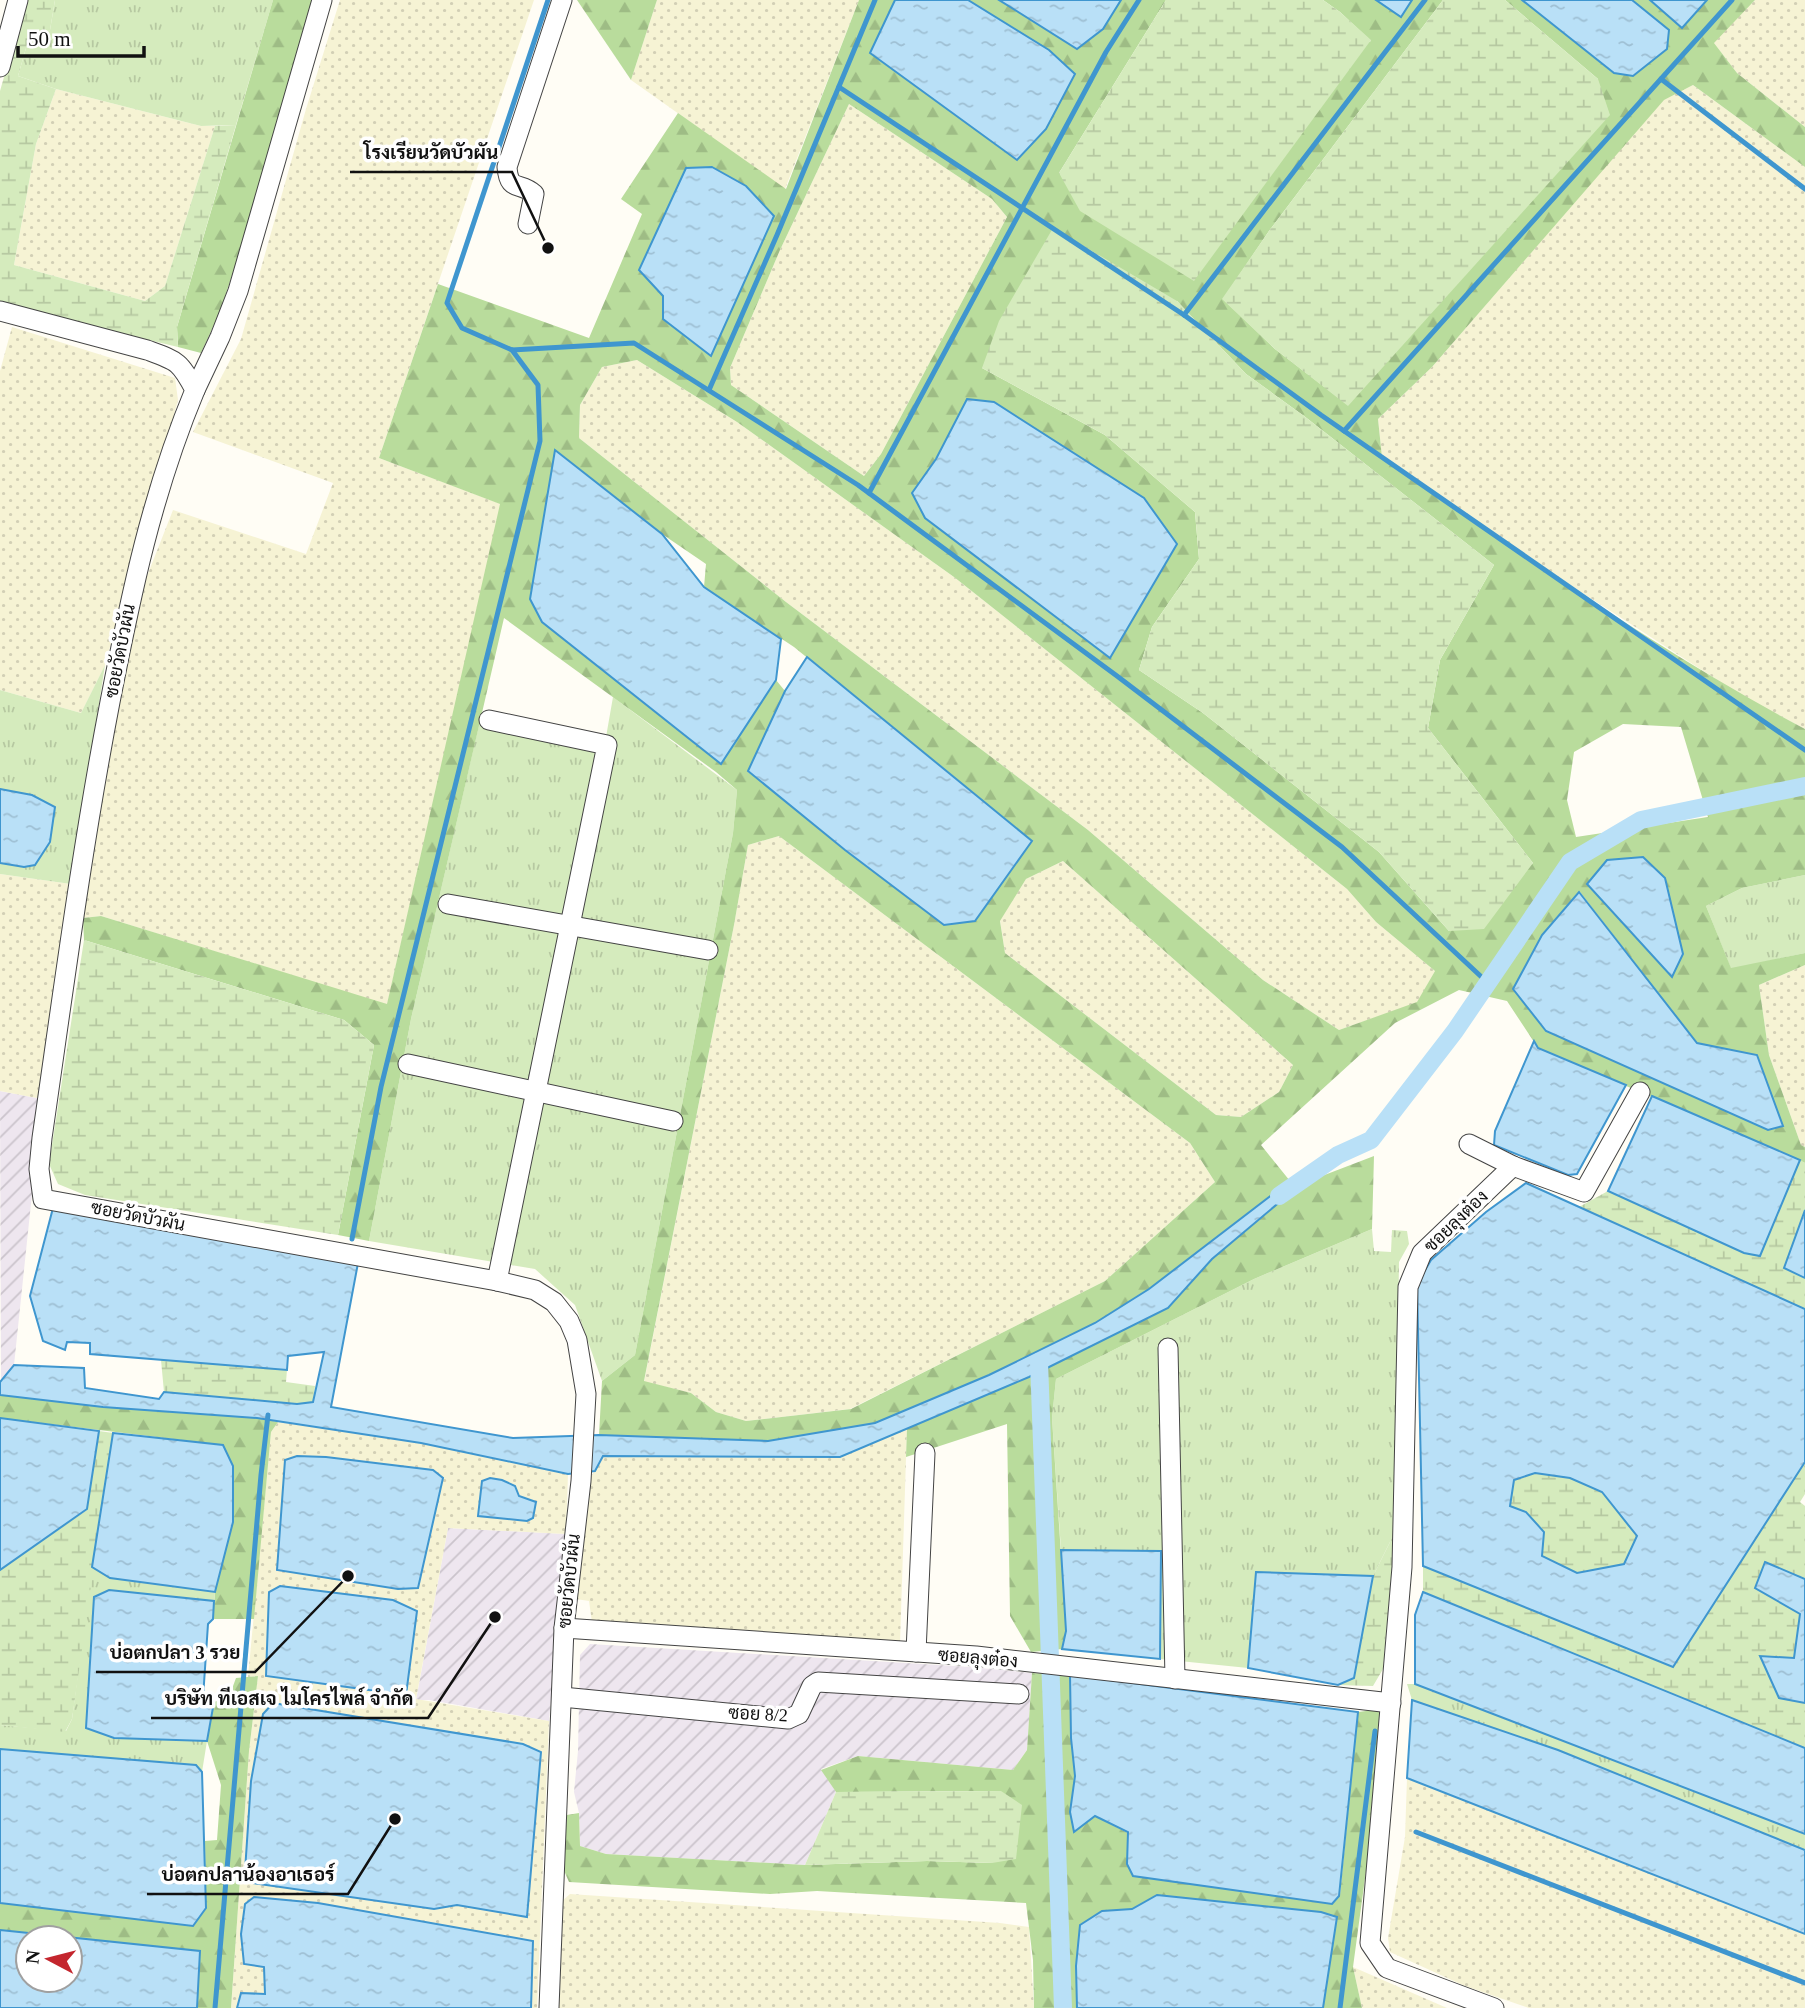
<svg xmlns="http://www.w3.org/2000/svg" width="1805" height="2008" font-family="'Times New Roman',Sarabun,serif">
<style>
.industrial{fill:url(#industrial-furrows)}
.farmland{fill:url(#farmland-dots)}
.grass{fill:url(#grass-tufts)}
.forest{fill:url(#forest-firs);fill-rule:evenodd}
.wetland{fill:url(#wetland-marsh)}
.water{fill:url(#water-ripples);stroke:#3f96cf;stroke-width:2;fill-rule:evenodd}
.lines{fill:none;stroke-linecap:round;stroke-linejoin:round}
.stream{stroke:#3f96cf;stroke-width:5}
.canal{stroke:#b9e0f7;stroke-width:18}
.street-casing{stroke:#444;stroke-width:21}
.street{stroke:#fff;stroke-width:19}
.labels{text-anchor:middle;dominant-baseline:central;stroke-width:7;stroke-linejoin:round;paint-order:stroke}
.street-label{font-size:18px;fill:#111;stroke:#fff}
.leader{fill:none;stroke:#111;stroke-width:2.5}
.callout-dot{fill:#111;stroke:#fff;stroke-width:2.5}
.callout-label{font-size:19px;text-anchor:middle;font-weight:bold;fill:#111;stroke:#fff;stroke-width:7;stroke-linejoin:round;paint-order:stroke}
</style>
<defs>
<pattern id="industrial-furrows" width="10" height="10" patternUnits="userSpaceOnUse" patternTransform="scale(1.75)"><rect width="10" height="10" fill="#eee6ef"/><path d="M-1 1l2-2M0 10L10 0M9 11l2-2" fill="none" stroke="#cbc4cc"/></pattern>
<pattern id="farmland-dots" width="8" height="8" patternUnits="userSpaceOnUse" patternTransform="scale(1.75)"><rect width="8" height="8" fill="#f6f3d4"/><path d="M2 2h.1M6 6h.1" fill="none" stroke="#d2cfb5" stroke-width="1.8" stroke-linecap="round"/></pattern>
<pattern id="grass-tufts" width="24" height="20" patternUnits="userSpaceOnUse" patternTransform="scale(1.75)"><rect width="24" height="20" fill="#d5ebbd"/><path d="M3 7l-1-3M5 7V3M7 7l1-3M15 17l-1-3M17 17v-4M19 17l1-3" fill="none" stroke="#b6c8a1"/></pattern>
<pattern id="forest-firs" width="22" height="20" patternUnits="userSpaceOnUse" patternTransform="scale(1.75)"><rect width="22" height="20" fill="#b9dc9c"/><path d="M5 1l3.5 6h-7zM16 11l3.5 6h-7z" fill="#9ebc85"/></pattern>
<pattern id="wetland-marsh" width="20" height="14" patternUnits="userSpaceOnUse" patternTransform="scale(1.75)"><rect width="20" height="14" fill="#d5ebbd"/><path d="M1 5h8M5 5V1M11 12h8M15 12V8" fill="none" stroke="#b6c8a1"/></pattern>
<pattern id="water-ripples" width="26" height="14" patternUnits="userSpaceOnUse" patternTransform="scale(1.75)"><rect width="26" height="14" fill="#b9e0f7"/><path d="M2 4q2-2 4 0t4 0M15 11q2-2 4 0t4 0" fill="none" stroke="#9ebfd3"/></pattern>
</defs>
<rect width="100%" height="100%" fill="#fffdf5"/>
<g class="industrial">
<polygon points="0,1091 42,1099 14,1365 1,1382"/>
<polygon points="448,1528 566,1534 549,1721 429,1700 416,1700"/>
<polygon points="590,1644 972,1667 1032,1673 1027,1750 1013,1770 858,1756 821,1769 836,1792 805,1865 606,1854 580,1846 579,1813 574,1792 578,1751 580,1655"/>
</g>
<g class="farmland">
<polygon points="340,0 534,0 379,458 501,504 387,1005 101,916 83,918 97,800 140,594 173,510 306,554 333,483 193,432 241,339 306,109"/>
<polygon points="657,0 859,0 785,189 631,80"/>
<polygon points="1755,0 1805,0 1805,127 1737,73 1713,42"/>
<polygon points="1693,85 1805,167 1805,729 1739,694 1547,570 1382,457 1378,419 1432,367 1663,100"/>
<polygon points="56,89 201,126 215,126 165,286 145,301 14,265 36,144"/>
<polygon points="849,104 992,199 1007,217 881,454 864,476 731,385 730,368 780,250"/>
<polygon points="12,327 175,378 178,400 105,665 81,713 0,690 0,371"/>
<polygon points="637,360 737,422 954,577 1347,889 1376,922 1435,971 1417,1003 1339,1030 1263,980 1088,830 786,602 579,438 580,405 602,367"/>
<polygon points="779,836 1190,1143 1215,1182 1105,1281 850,1409 746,1421 716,1412 691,1393 644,1382 734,925 748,845"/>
<polygon points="1063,861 1293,1065 1279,1092 1241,1117 1216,1115 1005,953 1000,920 1026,879"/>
<polygon points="0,874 71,884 42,1099 0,1091"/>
<polygon points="1805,965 1805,1147 1801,1145 1769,1055 1759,985"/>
<polygon points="278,1422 421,1443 568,1474 566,1534 448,1528 416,1699 549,1721 537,2008 231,2008 249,1751 258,1676 248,1677 271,1432"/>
<polygon points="907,1428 900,1644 592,1622 589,1601 576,1599 591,1477 603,1456 840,1457"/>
<polygon points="1407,1778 1805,1934 1805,2008 1529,2008 1465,1986 1390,1952 1388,1938 1405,1837"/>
<polygon points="570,1894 1000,1923 1029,1927 1034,2008 556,2008 561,1902"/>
<polygon points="1353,1967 1447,2008 1362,2008"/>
</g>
<g class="grass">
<polygon points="55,0 273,0 236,125 201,126 56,89 18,76 28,41 50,30"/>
<polygon points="105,665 71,884 0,874 0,863 23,867 32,795 0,789 0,690 81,713"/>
<polygon points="613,697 737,790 733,833 635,1355 602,1381 575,1305 535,1269 369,1241 411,1019 482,712 606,737"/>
<polygon points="1805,875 1805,953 1731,969 1706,906 1742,888"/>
<polygon points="1372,1229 1374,1251 1391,1252 1392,1230 1407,1231 1409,1244 1399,1262 1395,1532 1373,1576 1256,1572 1248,1668 1160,1659 1161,1551 1061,1550 1052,1418 1056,1379 1254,1279"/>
<polygon points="92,1567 110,1578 215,1592 214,1601 109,1590 114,1738 207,1741 202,1772 195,1765 0,1749 0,1725 66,1731 72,1719"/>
<polygon points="1407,1684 1415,1684 1805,1834 1805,1850 1558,1750 1412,1700"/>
</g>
<g class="forest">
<polygon points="273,0 312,0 242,245 220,312 201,353 178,347 177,327"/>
<polygon points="577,0 657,0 631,80"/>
<path d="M859,0H895L870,53L1049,50L968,0H999L1077,49L1103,29L1121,0H1166L1059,173L1371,41L1340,12L1323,0H1376L1401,17L1412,0H1443L1269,231L1223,299L1275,349L1348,405L1598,79L1505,0H1522L1613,73L1669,30L1632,0H1650L1682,27L1707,0H1755L1714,43L1737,73L1805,127V167L1693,85L1664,100L1432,367L1378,419L1382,457C1520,552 1657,651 1805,729V875L1742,888L1706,906L1731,968L1805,953V965L1759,985L1769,1055L1801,1145L1805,1147V1163L1538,1048L1507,1001L1459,990L1395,1023L1261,1145L1290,1181L1149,1289L1095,1323L989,1375L875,1423L768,1441L599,1435L602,1381L635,1355L733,833L737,790L716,772L504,618L411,1019L369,1241L338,1235L374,1045L344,1020L84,940L83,918L101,916L387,1004L500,504L379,458L438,284L589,338L642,214L621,199L678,113L786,189ZM849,104L992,199L1007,217L881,454L864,476L731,385L730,368L780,250ZM663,296L711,356L664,320ZM1177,301L1246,374L1304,416L1494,565L1440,660L1428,728L1533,863L1449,931L1379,852L1203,713L1139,670L1152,627L1199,559L1195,512L1105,435L982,368ZM637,360L737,422L954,577L1347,889L1376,922L1435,971L1417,1002L1339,1030L1263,980L1088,830L786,602L579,438L580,405L602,367ZM967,399L994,402L1110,658L925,518L913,493L936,459ZM555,451L662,534L706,564L704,587L794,647L1032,841L975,921L748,772L785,691L776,680L721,764ZM1623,724L1681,727L1708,817L1576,837L1567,800L1574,752ZM779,836L1190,1143L1215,1182L1105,1281L851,1409L746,1421L716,1412L691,1393L644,1381L734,925L748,845ZM1063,861L1293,1065L1279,1092L1241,1117L1216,1115L1005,953L1000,921L1026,879ZM1580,892L1697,1043L1757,1055L1546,1031L1542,935Z"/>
<polygon points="1374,1156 1372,1229 1254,1279 1056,1379 1052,1418 1066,1631 1062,1649 1031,1652 1010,1616 1007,1424 906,1457 907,1428 1029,1377 1168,1308 1212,1259 1301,1184"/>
<polygon points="0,1395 103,1407 257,1418 278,1422 271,1432 254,1619 213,1619 215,1592 233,1522 233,1466 223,1445 0,1418"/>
<polygon points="1032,1673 1070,1675 1071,1738 1075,1776 1070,1812 1075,1831 1095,1816 1128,1833 1127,1864 1340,1895 1358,1712 1382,1709 1378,1782 1353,1967 1362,2008 1323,2008 1337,1917 1157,1895 1132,1909 1102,1911 1080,1925 1076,1966 1077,2008 1034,2008 1033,1960 1026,1903 817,1891 770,1894 569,1882 562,1866 567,1815 579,1813 580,1846 606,1854 805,1865 927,1861 992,1863 1001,1791 836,1792 821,1770 858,1756 1013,1770 1027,1750"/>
<polygon points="258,1676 249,1751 231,2008 197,2008 200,1952 0,1930 0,1903 193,1926 206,1908 205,1841 217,1840 221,1785 207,1741 214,1702 229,1697 236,1678"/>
</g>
<g class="wetland">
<polygon points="26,0 55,0 50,30 28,41 18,76 56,89 36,144 14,265 145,301 165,286 215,126 236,125 177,327 178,347 0,304 0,91"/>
<polygon points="1166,0 1323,0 1340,12 1371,40 1194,281 1080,211 1059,173"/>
<polygon points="1443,0 1505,0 1598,79 1610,115 1348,406 1275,349 1222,299 1269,231"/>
<polygon points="1053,228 1177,301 1246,374 1304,416 1494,565 1440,660 1428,728 1533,863 1484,929 1449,931 1379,852 1203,713 1139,670 1152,627 1199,559 1195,512 1105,435 982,368 999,321"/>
<polygon points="84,940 344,1020 374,1045 338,1235 85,1195 58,1184 49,1164"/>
<polygon points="1800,1160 1805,1163 1805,1210 1784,1268 1805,1278 1805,1309 1579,1207 1608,1191 1744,1253 1760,1256"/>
<polygon points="161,1360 287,1370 286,1382 315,1386 313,1403 297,1404 164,1392"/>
<polygon points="99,1431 113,1433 72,1719 65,1732 0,1725 0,1570 87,1510"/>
<polygon points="1805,1462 1805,1494 1800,1502 1805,1506 1805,1579 1765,1562 1800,1613 1794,1658 1761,1657 1779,1698 1805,1703 1805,1748 1423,1592 1423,1566 1672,1667"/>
<polygon points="1535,1473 1570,1478 1602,1492 1637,1536 1624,1564 1577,1573 1542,1556 1510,1506 1514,1480"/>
<polygon points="1395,1532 1383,1669 1373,1686 1338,1685 1354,1678 1373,1576"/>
<polygon points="1001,1791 1022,1805 1016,1859 992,1863 927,1861 805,1865 836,1792"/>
</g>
<g class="water">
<polygon points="895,0 968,0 1049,50 1075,74 1046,129 1017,160 870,53"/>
<polygon points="999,0 1121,0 1103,29 1077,49"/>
<polygon points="1376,0 1412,0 1401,17"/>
<polygon points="1522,0 1632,0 1669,30 1667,49 1633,76 1614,73"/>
<polygon points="1650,0 1707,0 1682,28"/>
<polygon points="712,167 746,186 774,216 711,356 663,319 663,296 639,270 686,168"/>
<polygon points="967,399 994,402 1144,498 1177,544 1110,658 925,518 912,493 936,459"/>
<polygon points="555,450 662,534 704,587 781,639 776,680 721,764 542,622 530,599"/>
<polygon points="807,657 1032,841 975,921 944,925 845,850 748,771 785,691"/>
<polygon points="0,789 32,795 55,807 50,842 35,865 24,867 0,863"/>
<polygon points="1643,857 1665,878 1683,954 1672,977 1587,884 1607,860"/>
<polygon points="1579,892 1697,1043 1757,1055 1783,1126 1768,1130 1546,1031 1513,989 1542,935"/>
<polygon points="1534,1041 1538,1048 1626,1085 1577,1174 1568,1175 1494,1145 1495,1131"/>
<polygon points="1652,1096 1800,1160 1760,1256 1744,1253 1608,1191"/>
<polygon points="1290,1181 1301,1184 1212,1259 1168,1308 1029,1377 840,1457 603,1456 595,1471 568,1474 421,1443 257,1418 103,1407 0,1395 0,1382 14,1365 84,1368 85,1388 159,1399 164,1392 297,1404 313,1402 324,1352 288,1356 287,1370 90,1354 90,1343 67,1342 65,1350 43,1341 30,1296 53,1208 358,1263 331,1407 513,1438 599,1435 768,1441 875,1423 989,1375 1095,1323 1149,1289"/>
<path d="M1526,1183L1805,1309V1462L1673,1667L1423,1566L1417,1284L1431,1260L1486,1212ZM1535,1473L1570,1478L1602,1492L1637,1536L1624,1564L1577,1573L1542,1556L1544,1532L1526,1512L1510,1506L1514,1480Z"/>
<polygon points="1805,1210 1805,1278 1784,1268"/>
<polygon points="0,1418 99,1431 87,1509 0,1570"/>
<polygon points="113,1433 223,1445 233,1466 233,1522 215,1592 110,1578 92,1567"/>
<polygon points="297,1456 326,1457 433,1470 443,1478 418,1588 398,1589 277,1570 285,1460"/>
<polygon points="490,1478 502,1480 515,1486 519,1496 536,1502 533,1518 527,1521 478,1516 482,1481"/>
<polygon points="1061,1550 1161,1551 1160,1659 1062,1649 1066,1631"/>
<polygon points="1765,1562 1805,1579 1805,1703 1779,1698 1760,1656 1794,1658 1800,1614 1755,1588"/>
<polygon points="1256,1572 1373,1576 1354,1678 1338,1685 1248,1668"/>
<polygon points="280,1586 393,1600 417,1611 406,1695 266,1676 269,1592"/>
<polygon points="109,1590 214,1601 213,1619 208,1624 203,1698 214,1702 207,1741 114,1738 86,1728 94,1597"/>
<polygon points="1423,1592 1805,1748 1805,1834 1415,1684 1415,1615"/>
<polygon points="1070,1675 1358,1712 1339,1896 1332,1904 1133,1876 1127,1864 1128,1832 1095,1816 1074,1832 1070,1812 1075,1776 1071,1738"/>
<polygon points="1412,1700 1558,1750 1805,1850 1805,1934 1407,1778"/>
<polygon points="273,1703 523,1744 541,1752 527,1917 457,1905 434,1909 253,1883 245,1871 251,1781 263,1714"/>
<polygon points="0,1749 196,1765 202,1772 206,1908 193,1926 0,1903"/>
<polygon points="1157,1895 1321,1912 1337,1917 1323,2008 1077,2008 1076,1966 1080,1925 1102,1911 1132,1909"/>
<polygon points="254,1897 318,1903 533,1941 531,2008 237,2008 241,1993 265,1994 264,1967 244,1964 241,1934 245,1904"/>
<path d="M0,1930L200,1951L197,2008H0ZM70,1938V1980H28V1938Z"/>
</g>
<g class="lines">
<g class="stream">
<polyline points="548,0 447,303 462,328 512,350 634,343 858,485 1117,676 1342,847 1488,983"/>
<polyline points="1661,79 1805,189"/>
<polyline points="839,87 1184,315 1321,415 1805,750"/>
<polyline points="1184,315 1425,0"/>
<polyline points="709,390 777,235 875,0"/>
<polyline points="1344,431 1732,0"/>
<polyline points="869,493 1106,52 1139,0"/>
<polyline points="352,1239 381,1087 540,441 538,385 512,350"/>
<polyline points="1416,1832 1805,1983"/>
<polyline points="215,2008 261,1475 268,1415"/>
<polyline points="1340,2008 1375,1731"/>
</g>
<g class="canal">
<polyline points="1279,1196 1338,1155 1371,1140 1455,1031 1570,862 1641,820 1805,786"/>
<polyline points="1039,1362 1063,2008"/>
</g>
<defs>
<g id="street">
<polyline points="0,67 18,0"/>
<path d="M528,224L534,194C520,181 509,193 507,167L562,0"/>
<path d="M0,311L147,350C177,361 180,361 195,390C152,493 131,594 110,702C82,847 63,993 42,1138L39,1169L43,1199L497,1281L535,1290L554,1302L569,1321L577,1340L586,1394L581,1481L564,1628L549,2008"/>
<polyline points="195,390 220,337 238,291 322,0"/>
<polyline points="489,720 607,745 497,1281"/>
<polyline points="448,904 708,950"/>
<polyline points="408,1064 673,1121"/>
<polyline points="1469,1144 1513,1166"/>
<polyline points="1168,1348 1175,1679"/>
<polyline points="564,1628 976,1656 1391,1703"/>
<polyline points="916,1652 925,1453"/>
<polyline points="562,1697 788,1719 799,1714 812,1686 818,1682 1019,1694"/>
<polyline points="1494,2008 1387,1968 1370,1943 1402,1567 1408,1287 1422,1253 1513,1166 1584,1192 1640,1092"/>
</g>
</defs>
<use href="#street" class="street-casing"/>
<use href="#street" class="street"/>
</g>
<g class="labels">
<g class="street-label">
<text transform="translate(120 651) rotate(-79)">ซอยวัดบัวผัน</text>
<text transform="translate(138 1216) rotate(11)">ซอยวัดบัวผัน</text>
<text transform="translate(1456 1221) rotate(-44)">ซอยลุงต๋อง</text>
<text transform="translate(569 1581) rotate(-84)">ซอยวัดบัวผัน</text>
<text transform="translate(978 1658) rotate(5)">ซอยลุงต๋อง</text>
<text transform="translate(758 1714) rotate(3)">ซอย 8/2</text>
</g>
</g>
<path class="leader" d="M548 248L512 172H350M348 1576L255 1672H96M495 1617L428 1718H151M395 1819L348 1894H147"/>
<g class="callout-dot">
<circle cx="548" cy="248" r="7"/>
<circle cx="348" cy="1576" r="7"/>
<circle cx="495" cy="1617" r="7"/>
<circle cx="395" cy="1819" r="7"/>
</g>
<g class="callout-label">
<text x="431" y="159">โรงเรียนวัดบัวผัน</text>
<text x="175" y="1659">บ่อตกปลา 3 รวย</text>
<text x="289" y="1705">บริษัท ทีเอสเจ ไมโครไพล์ จำกัด</text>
<text x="248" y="1881">บ่อตกปลาน้องอาเธอร์</text>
</g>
<g transform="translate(49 1959) rotate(277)"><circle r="33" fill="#ffffff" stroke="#a0a0a0" stroke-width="2"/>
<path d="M0-5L12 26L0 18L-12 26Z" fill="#c4262e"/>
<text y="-10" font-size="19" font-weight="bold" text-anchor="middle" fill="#111111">N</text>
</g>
<path d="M18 46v10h126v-10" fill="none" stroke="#111111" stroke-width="3.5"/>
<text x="28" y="46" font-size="21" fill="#111111" stroke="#ffffff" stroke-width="5" paint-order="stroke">50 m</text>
</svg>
